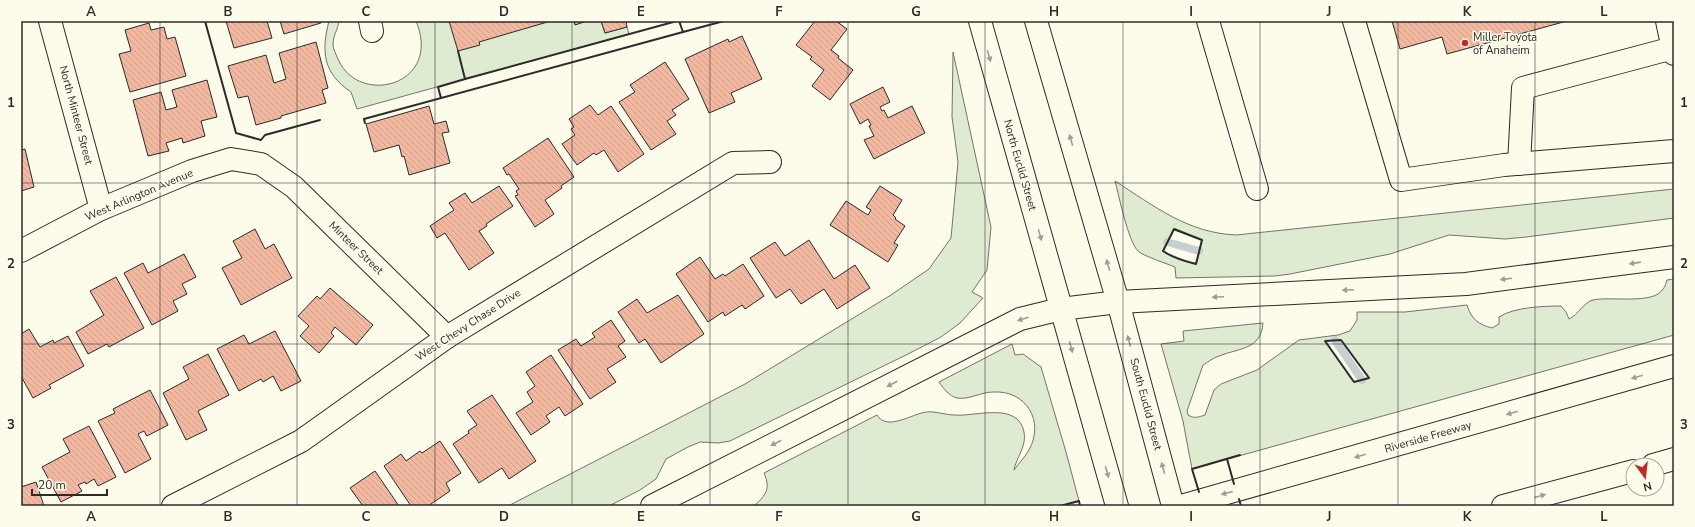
<svg xmlns="http://www.w3.org/2000/svg" width="1695" height="527" font-family="'Nunito Sans',sans-serif">
<style>
.grass{fill:#deebd1;stroke:#74746e;fill-rule:evenodd}
.lines{fill:none;stroke-linecap:round;stroke-linejoin:round}
.stream{stroke:#c7d0d0;stroke-width:8}
.building{fill:url(#building-back-hatch);stroke:#2b2b2b}
.minor-casing{stroke:#2b2b2b;stroke-width:24}
.major-casing{stroke:#2b2b2b;stroke-width:24}
.highway-casing{stroke:#2b2b2b;stroke-width:24}
.minor{stroke:#fdfbea;stroke-width:22}
.major{stroke:#fdfbea;stroke-width:22}
.highway{stroke:#fdfbea;stroke-width:22}
.wall{stroke:#2b2b2b;stroke-width:2}
.oneway{fill:#9e9d94}
.grid{fill:none;stroke:#2b2b2b;stroke-width:1;stroke-opacity:0.55}
.poi-dot{fill:#c62828;stroke:#fdfbea;stroke-width:1.5}
.labels{text-anchor:middle;dominant-baseline:central;stroke-width:3;stroke-linejoin:round;paint-order:stroke}
.poi-label{font-size:11px;fill:#2b2b2b;stroke:#fdfbea;text-anchor:start}
.street-label{font-size:11px;fill:#2b2b2b;stroke:#fdfbea}
.neatline{fill:none;stroke:#2b2b2b;stroke-width:1.5}
.grid-label{font-size:13px;text-anchor:middle;font-weight:bold;fill:#2b2b2b}
</style>
<defs>
<pattern id="building-back-hatch" width="6" height="6" patternUnits="userSpaceOnUse"><rect width="6" height="6" fill="#f2b8a0"/><path d="M-1 5l2 2M0 0l6 6M5-1l2 2" fill="none" stroke="#d09e8a"/></pattern>
</defs>
<rect width="100%" height="100%" fill="#fdfbea"/>
<g class="grass">
<path d="M329,21H339C338,29 333,36 333,44C333,49 336,54 338,59C358,107 443,86 416,21H601L605,33L627,27L629,34L357,109L351,92C323,73 321,52 329,21Z"/>
<polygon points="953,52 991,227 987,270 972,292 983,298 960,323 941,337 906,355 730,441 718,443 700,442 688,447 666,459 656,479 640,490 609,506 508,506 745,384 891,295 929,269 951,238 958,162 952,117"/>
<path d="M1115,181C1154,206 1188,233 1236,235L1674,189V218L1526,237L1505,239L1449,235L1390,254L1290,274L1275,276L1176,278L1175,267C1168,264 1143,256 1138,251C1128,241 1119,196 1115,181ZM1174,230L1202,240L1196,264C1184,261 1173,258 1163,251Z"/>
<path d="M1674,279V335L1192,469L1183,421L1161,344L1184,341L1183,331L1263,323C1261,350 1239,348 1219,356C1213,358 1208,362 1203,365L1187,411L1188,415C1194,419 1199,417 1205,415L1214,390L1221,384L1257,370L1299,340L1338,335L1350,331L1357,320V312H1405L1467,305C1471,319 1479,325 1492,328L1499,324V317C1514,307 1544,306 1561,306L1566,312L1569,319C1578,315 1584,302 1593,300C1610,296 1654,305 1663,289C1665,287 1666,283 1667,280ZM1341,340L1369,377V378L1354,382L1325,341Z"/>
<path d="M1012,344L1015,355L1023,354L1041,367L1066,452L1079,501L1060,506H754C766,495 771,489 764,473L877,415C887,432 913,413 927,412C935,411 946,415 954,415C975,417 1018,401 1024,432C1027,446 1016,458 1014,470C1019,463 1025,457 1029,450C1045,421 1026,390 993,392C981,392 969,400 957,398C949,396 944,389 939,382Z"/>
</g>
<g class="lines">
<g class="stream">
<polyline points="1167,242 1199,251"/>
<polyline points="1335,340 1362,380"/>
</g>
</g>
<g class="building">
<polygon points="226,21 267,21 272,38 234,48"/>
<polygon points="280,21 321,21 321,23 284,34"/>
<polygon points="449,21 551,21 479,42 480,45 458,51"/>
<polygon points="574,21 587,21 575,25"/>
<polygon points="601,21 626,21 627,27 605,33"/>
<polygon points="815,21 836,21 847,29 831,50 839,56 838,58 853,70 830,100 812,86 824,70 810,59 812,57 796,45"/>
<polygon points="1392,21 1567,21 1447,54 1442,37 1400,49"/>
<polygon points="149,23 151,30 164,27 167,39 175,37 186,76 130,92 119,54 131,51 125,30"/>
<polygon points="742,36 762,79 731,93 735,102 709,113 685,59 728,39 729,42"/>
<polygon points="316,42 328,88 322,90 326,103 281,116 281,118 256,125 248,96 238,98 228,66 266,55 274,83 286,79 279,53"/>
<polygon points="665,62 689,99 672,110 676,115 667,121 676,134 651,150 619,102 635,92 630,85"/>
<polygon points="207,80 217,117 201,121 205,136 183,143 182,138 166,143 169,151 148,156 133,100 161,92 166,110 177,107 172,90"/>
<polygon points="883,87 890,102 880,107 882,111 884,110 888,118 912,106 925,133 874,159 864,140 874,136 869,126 871,125 868,119 860,124 850,104"/>
<polygon points="590,105 598,115 611,106 644,154 618,172 604,150 596,155 594,153 577,165 562,144 575,135 571,129 574,127 569,119"/>
<polygon points="429,106 434,124 446,121 449,132 442,133 450,163 409,175 404,156 402,157 399,145 374,152 366,124"/>
<polygon points="548,138 574,177 561,186 562,188 545,200 554,214 535,227 515,196 518,195 516,191 519,189 509,174 507,175 503,168"/>
<polygon points="25,149 34,187 21,191 21,150"/>
<polygon points="499,186 513,206 486,224 487,226 479,231 494,253 469,270 445,233 437,238 430,226 454,210 449,203 465,193 472,203"/>
<polygon points="880,186 902,200 893,215 896,218 895,219 905,226 894,243 898,245 888,262 830,225 846,201 868,215 871,210 866,207"/>
<polygon points="255,229 265,249 274,244 292,278 241,305 222,268 242,258 233,241"/>
<polygon points="809,240 834,279 855,265 870,288 837,309 824,289 801,304 790,289 776,298 750,258 775,242 785,256"/>
<polygon points="184,254 196,277 182,284 187,294 173,301 178,311 152,325 124,273 143,263 148,273"/>
<polygon points="700,257 715,279 723,274 725,276 743,264 764,296 745,309 742,305 725,316 723,312 708,322 676,274"/>
<polygon points="116,277 144,328 109,347 107,344 88,354 76,332 104,315 90,291"/>
<polygon points="330,288 373,325 356,345 335,327 331,333 334,336 319,353 300,336 309,326 298,316 317,296 320,299"/>
<polygon points="678,295 704,334 661,363 645,339 639,343 618,312 637,299 647,313"/>
<polygon points="611,320 625,341 618,346 626,357 607,369 616,382 590,399 558,350 576,339 581,346 595,337 592,333"/>
<polygon points="29,329 40,347 53,340 54,343 68,336 84,366 49,385 51,388 33,398 21,376 21,334"/>
<polygon points="275,331 301,381 281,391 273,376 263,382 261,379 239,391 217,349 244,335 249,344"/>
<polygon points="208,354 229,395 198,411 207,430 186,440 163,393 189,379 183,367"/>
<polygon points="551,355 583,404 565,416 559,407 546,416 550,422 531,435 516,413 533,402 527,392 535,386 526,372"/>
<polygon points="150,390 168,425 147,436 144,431 138,434 151,459 125,473 98,421 115,413 113,409"/>
<polygon points="492,395 536,461 509,479 502,468 479,483 453,444 469,433 468,431 477,425 467,411"/>
<polygon points="89,426 116,477 98,486 94,479 86,484 85,482 78,485 82,491 61,502 42,467 70,452 63,439"/>
<polygon points="440,441 461,473 446,483 450,491 428,506 411,506 384,466 401,454 406,461 420,451 422,453"/>
<polygon points="375,471 399,506 363,506 350,488"/>
<polygon points="36,482 44,506 21,506 21,487"/>
</g>
<g class="lines">
<defs>
<g id="minor">
<polyline points="50,21 101,209"/>
<polyline points="370,21 372,31"/>
<polyline points="1208,21 1257,189"/>
<polyline points="1354,21 1401,180 1504,165 1674,151"/>
<polyline points="1667,21 1674,54"/>
<polyline points="1519,164 1523,88 1673,48"/>
<polyline points="21,251 101,209 192,171 231,159 261,164 294,187 447,337"/>
<polyline points="173,506 301,441 447,337 733,163 770,162"/>
</g>
<g id="major">
<polyline points="980,21 1117,506"/>
<polyline points="1036,21 1118,302 1173,506"/>
</g>
<g id="highway">
<polyline points="1653,465 1674,459"/>
<polyline points="652,506 1020,319 1061,309 1118,302 1466,284 1674,257"/>
<polyline points="1181,506 1674,366"/>
<polyline points="1503,506 1633,471"/>
</g>
</defs>
<use href="#minor" class="minor-casing"/>
<use href="#major" class="major-casing"/>
<use href="#highway" class="highway-casing"/>
<use href="#minor" class="minor"/>
<use href="#major" class="major"/>
<use href="#highway" class="highway"/>
<g class="wall">
<polyline points="205,21 236,133 261,140 265,135 320,120"/>
<polyline points="679,21 683,32 724,21"/>
<polyline points="465,79 677,21"/>
<polyline points="441,98 438,87 465,79 458,51"/>
<polyline points="365,123 364,119 683,32"/>
<path d="M1174,229L1202,240L1196,264C1184,261 1173,258 1163,251Z"/>
<polygon points="1341,340 1369,378 1354,382 1325,341"/>
<polyline points="1227,459 1234,484"/>
<polyline points="1199,492 1192,469 1240,455"/>
<polyline points="1239,499 1241,506"/>
<polyline points="1060,506 1079,501 1080,506"/>
</g>
</g>
<defs><path id="oneway-solid" d="M-6-.8H1V-3.2L6.5 0L1 3.2V.8H-6Z"/></defs>
<g class="oneway">
<use href="#oneway-solid" transform="translate(989 56) rotate(74)"/>
<use href="#oneway-solid" transform="translate(1071 140) rotate(-106)"/>
<use href="#oneway-solid" transform="translate(1040 235) rotate(74)"/>
<use href="#oneway-solid" transform="translate(1635 263) rotate(172)"/>
<use href="#oneway-solid" transform="translate(1108 265) rotate(-106)"/>
<use href="#oneway-solid" transform="translate(1506 279) rotate(173)"/>
<use href="#oneway-solid" transform="translate(1348 290) rotate(177)"/>
<use href="#oneway-solid" transform="translate(1218 297) rotate(177)"/>
<use href="#oneway-solid" transform="translate(1023 319) rotate(162)"/>
<use href="#oneway-solid" transform="translate(1129 341) rotate(-105)"/>
<use href="#oneway-solid" transform="translate(1071 347) rotate(74)"/>
<use href="#oneway-solid" transform="translate(1637 377) rotate(164)"/>
<use href="#oneway-solid" transform="translate(892 384) rotate(153)"/>
<use href="#oneway-solid" transform="translate(1512 413) rotate(164)"/>
<use href="#oneway-solid" transform="translate(776 443) rotate(153)"/>
<use href="#oneway-solid" transform="translate(1360 456) rotate(164)"/>
<use href="#oneway-solid" transform="translate(1163 468) rotate(-105)"/>
<use href="#oneway-solid" transform="translate(1107 472) rotate(74)"/>
<use href="#oneway-solid" transform="translate(1227 493) rotate(165)"/>
<use href="#oneway-solid" transform="translate(1540 496) rotate(-15)"/>
</g>
<path class="grid" d="M160,21V506M297,21V506M435,21V506M572,21V506M710,21V506M848,21V506M985,21V506M1123,21V506M1260,21V506M1398,21V506M1535,21V506M21,183H1674M21,344H1674"/>
<circle class="poi-dot" cx="1465" cy="43" r="4"/>
<g class="labels">
<g class="poi-label">
<text x="1473" y="37">Miller Toyota<tspan x="1473" dy="13">of Anaheim</tspan></text>
</g>
<g class="street-label">
<text transform="translate(76 115) rotate(75)">North Minteer Street</text>
<text transform="translate(1020 165) rotate(74)">North Euclid Street</text>
<text transform="translate(139 195) rotate(-23)">West Arlington Avenue</text>
<text transform="translate(356 248) rotate(44)">Minteer Street</text>
<text transform="translate(468 325) rotate(-33)">West Chevy Chase Drive</text>
<text transform="translate(1146 404) rotate(75)">South Euclid Street</text>
<text transform="translate(1428 437) rotate(-16)">Riverside Freeway</text>
</g>
</g>
<rect width="1695" height="527" fill="none" stroke="#fdfbea" stroke-width="44"/>
<g transform="translate(1645 477) rotate(165)"><circle r="19" fill="#fdfbea" stroke="#a9a89e"/>
<path d="M0-3L7 15L0 10L-7 15Z" fill="#c62828"/>
<text y="-6" font-size="11" font-weight="bold" text-anchor="middle" fill="#2b2b2b">N</text>
</g>
<path d="M32 489v6h75v-6" fill="none" stroke="#2b2b2b" stroke-width="2"/>
<text x="38" y="489" font-size="12" fill="#2b2b2b" stroke="#fdfbea" stroke-width="3" paint-order="stroke">20 m</text>
<rect x="22" y="22" width="1651" height="483" class="neatline"/>
<g class="grid-label">
<text x="91" y="16">A</text>
<text x="228" y="16">B</text>
<text x="366" y="16">C</text>
<text x="504" y="16">D</text>
<text x="641" y="16">E</text>
<text x="779" y="16">F</text>
<text x="916" y="16">G</text>
<text x="1054" y="16">H</text>
<text x="1191" y="16">I</text>
<text x="1329" y="16">J</text>
<text x="1467" y="16">K</text>
<text x="1604" y="16">L</text>
<text x="11" y="107">1</text>
<text x="1684" y="107">1</text>
<text x="11" y="268">2</text>
<text x="1684" y="268">2</text>
<text x="11" y="429">3</text>
<text x="1684" y="429">3</text>
<text x="91" y="521">A</text>
<text x="228" y="521">B</text>
<text x="366" y="521">C</text>
<text x="504" y="521">D</text>
<text x="641" y="521">E</text>
<text x="779" y="521">F</text>
<text x="916" y="521">G</text>
<text x="1054" y="521">H</text>
<text x="1191" y="521">I</text>
<text x="1329" y="521">J</text>
<text x="1467" y="521">K</text>
<text x="1604" y="521">L</text>
</g>
</svg>
